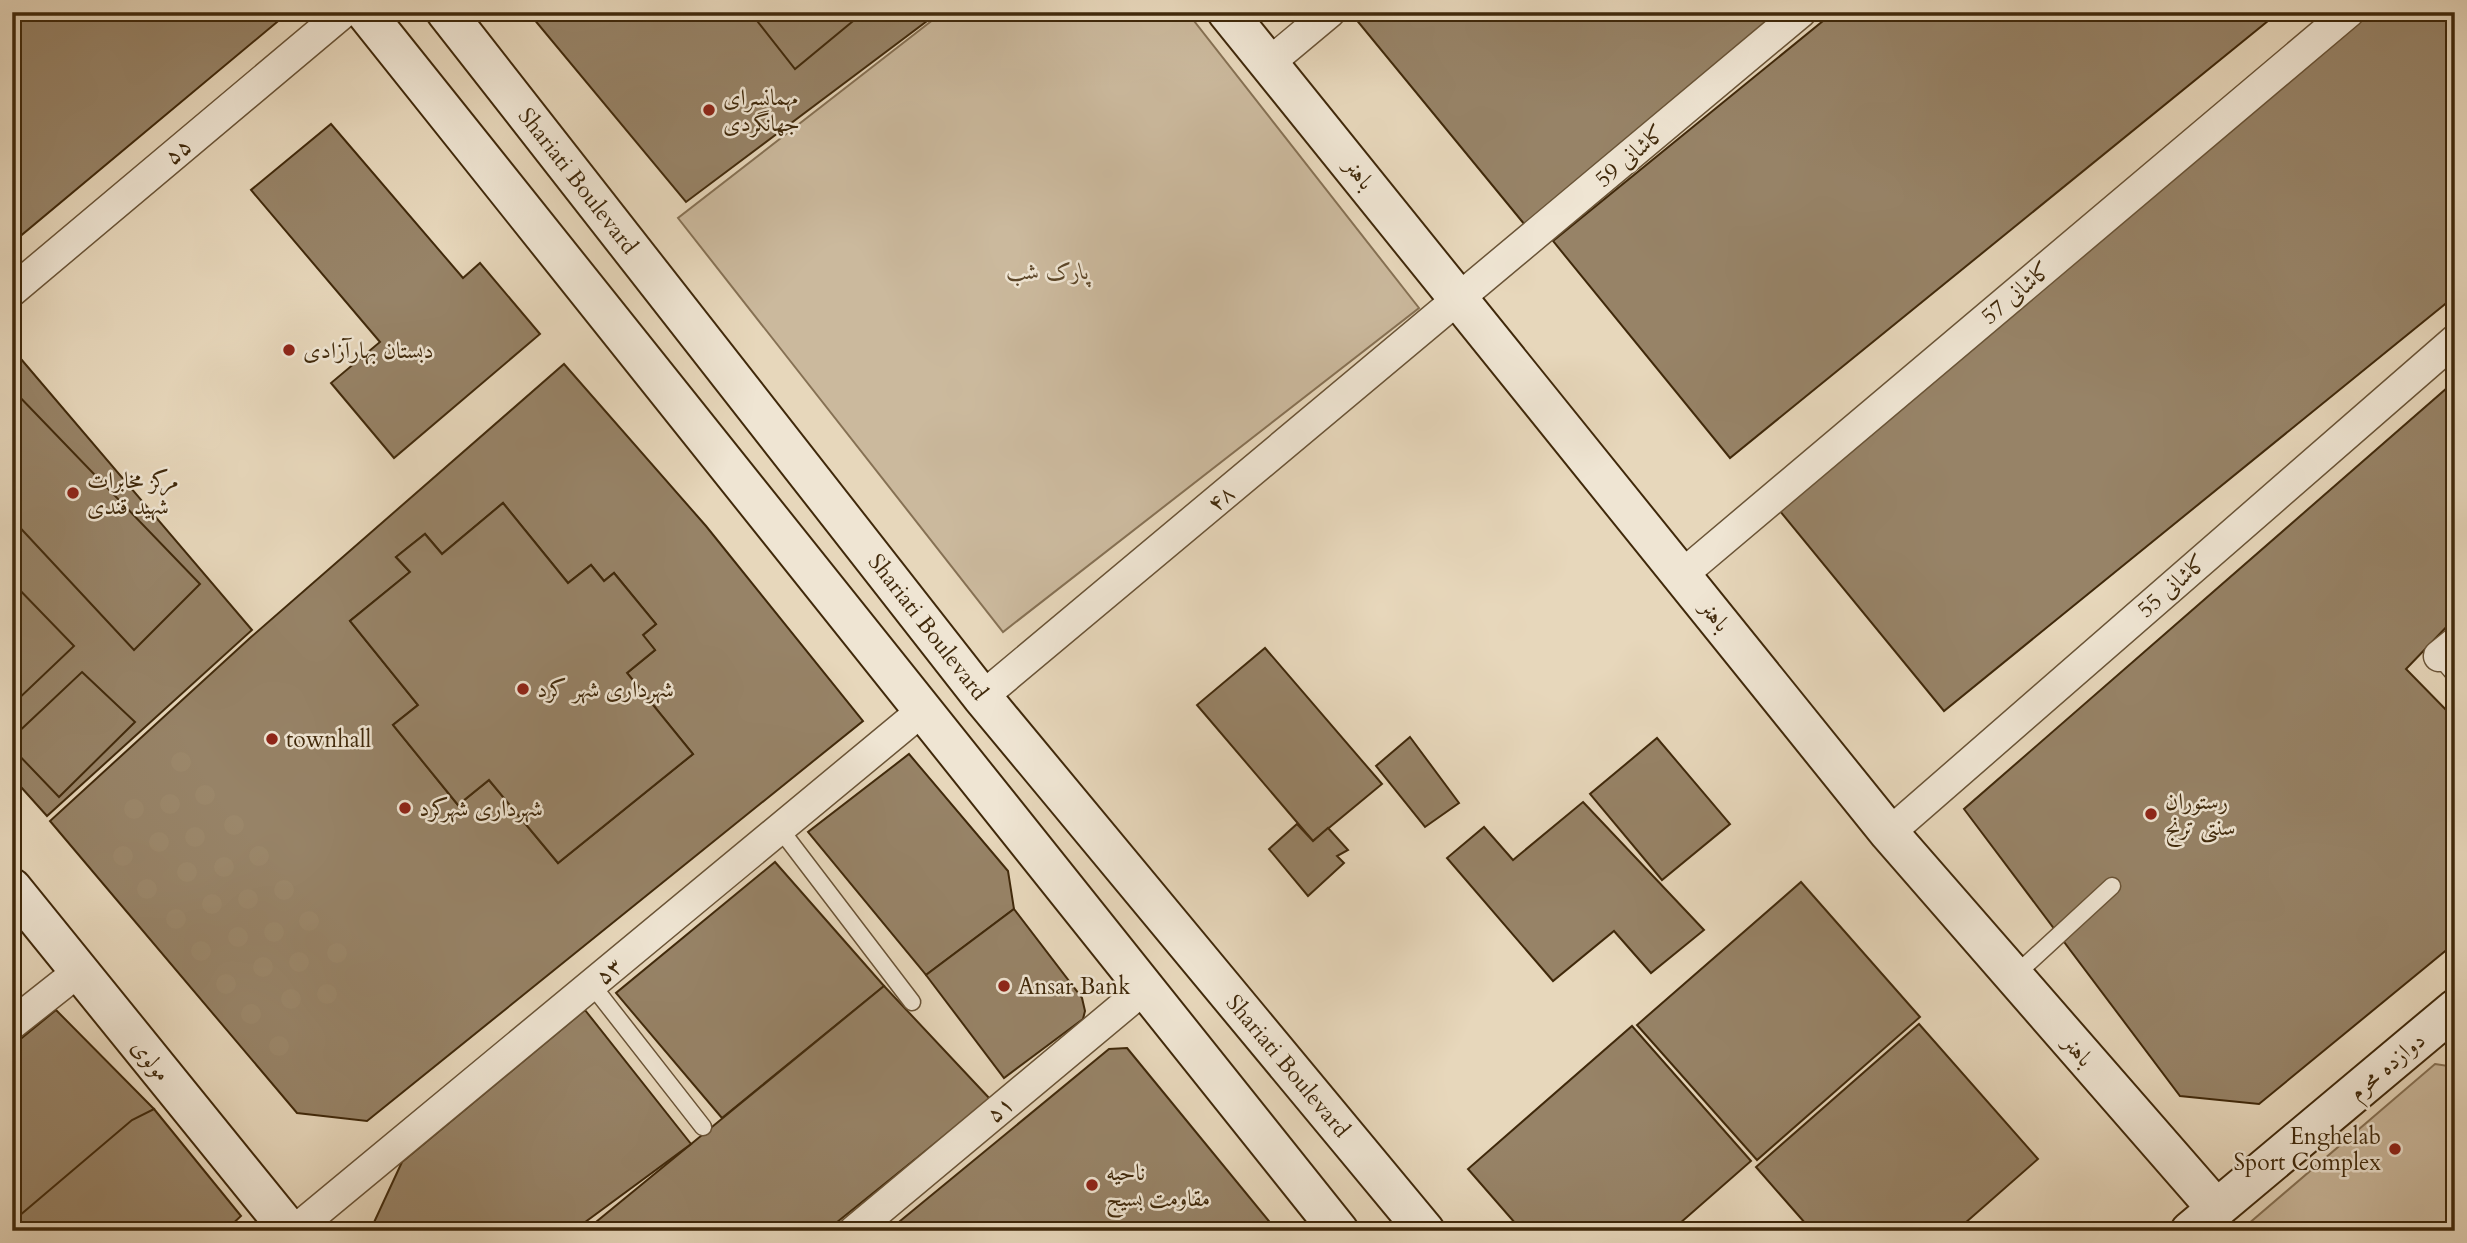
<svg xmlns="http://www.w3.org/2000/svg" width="2467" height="1243" font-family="Cardo,Amiri,serif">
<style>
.green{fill:#cbb99d;stroke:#867154;stroke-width:2}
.building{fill:#978367;stroke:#40290b;stroke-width:2;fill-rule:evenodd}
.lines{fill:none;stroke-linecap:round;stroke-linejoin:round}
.service-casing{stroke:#6a5437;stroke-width:19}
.minor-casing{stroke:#6a5437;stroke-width:33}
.secondary-casing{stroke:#40290b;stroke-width:42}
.service{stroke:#efe5d3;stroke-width:16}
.minor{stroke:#efe5d3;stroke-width:30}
.secondary{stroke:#efe5d3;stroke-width:38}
.tree{fill:#9b876a}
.poi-dot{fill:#8f2418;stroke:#efe5d3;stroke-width:2.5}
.labels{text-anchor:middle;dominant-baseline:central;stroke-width:5;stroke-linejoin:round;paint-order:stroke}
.poi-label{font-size:23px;fill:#40290b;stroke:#efe5d3;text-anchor:start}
.street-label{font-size:23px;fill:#40290b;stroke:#efe5d3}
.park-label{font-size:23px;font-style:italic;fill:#5c4628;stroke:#efe5d3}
</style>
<rect width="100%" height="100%" fill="#e7d7bb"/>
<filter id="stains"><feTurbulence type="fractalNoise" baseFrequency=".00286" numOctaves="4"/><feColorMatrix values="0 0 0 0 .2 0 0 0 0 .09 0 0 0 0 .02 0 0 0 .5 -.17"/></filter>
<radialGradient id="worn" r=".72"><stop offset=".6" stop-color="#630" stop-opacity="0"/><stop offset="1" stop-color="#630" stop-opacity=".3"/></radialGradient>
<g class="green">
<polygon points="943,12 1187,12 1419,308 1003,632 678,218"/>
<polygon points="2435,1064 2455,1067 2455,1231 2240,1231"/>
</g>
<g class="building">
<polygon points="12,12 289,12 12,243"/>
<polygon points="528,12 939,12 686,202"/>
<polygon points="750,12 864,12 795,69"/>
<polygon points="1350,12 1787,12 1525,225"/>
<polygon points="1834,12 2279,12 1730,458 1553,241"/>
<polygon points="2359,12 2455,12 2455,296 1944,711 1766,494"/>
<polygon points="331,124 463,278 480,263 540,334 394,458 331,383 380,342 251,190"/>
<polygon points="15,352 252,630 47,816 12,777 12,355"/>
<path d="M564,364L706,526L863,721L367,1121L297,1113L50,821L250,638ZM503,503L568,583L591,565L604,581L614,573L656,624L643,635L655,650L627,673L693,754L558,863L489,780L458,805L393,725L418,705L350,621L410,572L396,557L425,534L442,554Z"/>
<polygon points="2455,381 2455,618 2406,669 2455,719 2455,943 2259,1104 2180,1096 1964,809"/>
<polygon points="12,389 200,584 134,650 12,519"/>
<polygon points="503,503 568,583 591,565 604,581 614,573 656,624 643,635 655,650 627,673 693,754 558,863 489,780 458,805 393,725 418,705 350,621 410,572 396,557 425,534 442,554"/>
<polygon points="12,582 74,646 12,705"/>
<polygon points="1265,648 1382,784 1313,841 1197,705"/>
<polygon points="82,672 135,722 59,797 12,748 12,738"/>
<polygon points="1410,737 1459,803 1425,827 1376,766"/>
<polygon points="1657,738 1730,824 1662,880 1590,794"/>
<polygon points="909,754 1008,871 1014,909 926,975 808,832"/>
<polygon points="1583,802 1704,930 1651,973 1614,931 1553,981 1447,858 1484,827 1513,860"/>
<polygon points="1297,824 1313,841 1328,828 1348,850 1337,856 1344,863 1308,896 1269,849"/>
<polygon points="775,862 884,986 722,1118 616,993"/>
<polygon points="1801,882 1920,1017 1757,1160 1637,1025"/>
<polygon points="1014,909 1082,998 1085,1011 1083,1019 1004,1078 926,975"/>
<polygon points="884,986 990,1099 826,1231 585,1231"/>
<polygon points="56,1010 154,1109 12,1228 12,1046"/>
<polygon points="585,1010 691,1144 573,1231 370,1231 402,1162"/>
<polygon points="1919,1024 2038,1159 1956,1231 1812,1231 1756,1167"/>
<polygon points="1632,1026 1751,1161 1671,1231 1522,1231 1468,1169"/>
<polygon points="1127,1048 1277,1231 888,1231 1109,1049"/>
<polygon points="154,1109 241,1216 225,1231 12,1231 12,1222 132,1120"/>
</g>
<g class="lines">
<defs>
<g id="service">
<polyline points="2439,656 2455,675"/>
<polyline points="780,829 912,1002"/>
<polyline points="2013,977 2112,886"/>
<polyline points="592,985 703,1127"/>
</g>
<g id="minor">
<polyline points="1269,63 1330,12"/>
<polyline points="12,291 344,12"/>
<polyline points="1683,574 2349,12"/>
<polyline points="2439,656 2455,643"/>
<polyline points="982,697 1801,12"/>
<polyline points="1889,833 2455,340"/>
<polyline points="12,1024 79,971"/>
<polyline points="294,1231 923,710"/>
<polyline points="854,1231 1145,988"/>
</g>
<g id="secondary">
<polyline points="365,12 1339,1231"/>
<polyline points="446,12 982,697 1425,1231"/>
<polyline points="1227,12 1889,833 2216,1208"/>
<polyline points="12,888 290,1231"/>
<polyline points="2190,1231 2455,1009"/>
</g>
</defs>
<use href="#service" class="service-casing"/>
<use href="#minor" class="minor-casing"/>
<use href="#secondary" class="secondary-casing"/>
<use href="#service" class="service"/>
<use href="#minor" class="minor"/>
<use href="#secondary" class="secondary"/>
</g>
<g class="tree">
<circle cx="181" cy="762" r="10"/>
<circle cx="205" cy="795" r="10"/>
<circle cx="170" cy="804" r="10"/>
<circle cx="134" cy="809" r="10"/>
<circle cx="234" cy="825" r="10"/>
<circle cx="195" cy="837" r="10"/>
<circle cx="159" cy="842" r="10"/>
<circle cx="123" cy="856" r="10"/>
<circle cx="259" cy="856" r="10"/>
<circle cx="224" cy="867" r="10"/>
<circle cx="187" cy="872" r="10"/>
<circle cx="147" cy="889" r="10"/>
<circle cx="284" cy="890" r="10"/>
<circle cx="248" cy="899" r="10"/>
<circle cx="212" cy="904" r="10"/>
<circle cx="176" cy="919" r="10"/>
<circle cx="309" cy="921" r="10"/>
<circle cx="274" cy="932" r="10"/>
<circle cx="238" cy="937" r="10"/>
<circle cx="201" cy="951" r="10"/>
<circle cx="337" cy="953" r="10"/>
<circle cx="299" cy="962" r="10"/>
<circle cx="263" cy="967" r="10"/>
<circle cx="226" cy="984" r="10"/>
<circle cx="327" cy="994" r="10"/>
<circle cx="291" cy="999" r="10"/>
<circle cx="251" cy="1014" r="10"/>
<circle cx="279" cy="1046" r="10"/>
</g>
<g class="poi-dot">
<circle cx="709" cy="110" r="7"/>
<circle cx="289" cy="350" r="7"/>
<circle cx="73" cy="493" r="7"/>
<circle cx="523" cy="689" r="7"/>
<circle cx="272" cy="739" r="7"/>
<circle cx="405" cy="808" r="7"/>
<circle cx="2151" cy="814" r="7"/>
<circle cx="1004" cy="986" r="7"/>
<circle cx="2395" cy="1149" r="7"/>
<circle cx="1092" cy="1185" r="7"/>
</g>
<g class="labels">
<g class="poi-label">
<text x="723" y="97">مهمانسرای<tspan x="723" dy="26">جهانگردی</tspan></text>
<text x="303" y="350">دبستان بهارآزادی</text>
<text x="87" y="480">مرکز مخابرات<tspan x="87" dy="26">شهید قندی</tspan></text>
<text x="537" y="689">شهرداری شهر کرد</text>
<text x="286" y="739">townhall</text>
<text x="2165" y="801">رستوران<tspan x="2165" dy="26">سنتی ترنج</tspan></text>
<text x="419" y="808">شهرداری شهرکرد</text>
<text x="1018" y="986">Ansar Bank</text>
<text x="2381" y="1136" text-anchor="end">Enghelab<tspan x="2381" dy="26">Sport Complex</tspan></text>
<text x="1106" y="1172">ناحیه<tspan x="1106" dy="26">مقاومت بسیج</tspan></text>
</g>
<g class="street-label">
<text transform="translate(178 151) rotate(-40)">۵۵</text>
<text transform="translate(1630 156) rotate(-40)">کاشانی 59</text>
<text transform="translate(1359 174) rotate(51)">باهنر</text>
<text transform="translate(578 181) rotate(52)">Shariati Boulevard</text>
<text transform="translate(2016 293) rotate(-40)">کاشانی 57</text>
<text transform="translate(1221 498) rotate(-40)">۴۸</text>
<text transform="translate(2172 586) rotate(-41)">کاشانی 55</text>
<text transform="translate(1715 616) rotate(51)">باهنر</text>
<text transform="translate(928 627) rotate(52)">Shariati Boulevard</text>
<text transform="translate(609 971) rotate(-40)">۵۳</text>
<text transform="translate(2078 1051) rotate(49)">باهنر</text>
<text transform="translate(151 1060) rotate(51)">مولوی</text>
<text transform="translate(1288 1066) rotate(50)">Shariati Boulevard</text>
<text transform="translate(2387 1066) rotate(-40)">دوازده محرم</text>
<text transform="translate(1000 1109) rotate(-40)">۵۱</text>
</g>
<g class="park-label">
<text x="1048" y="271">پارک شب</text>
</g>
</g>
<rect width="2467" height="1243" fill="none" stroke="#e7d7bb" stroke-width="42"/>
<rect x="14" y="14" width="2439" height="1215" fill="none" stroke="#40290b" stroke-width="3.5"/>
<rect x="21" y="21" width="2425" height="1201" fill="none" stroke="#40290b" stroke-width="2"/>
<rect width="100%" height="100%" filter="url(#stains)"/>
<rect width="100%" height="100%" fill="url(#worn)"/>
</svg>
